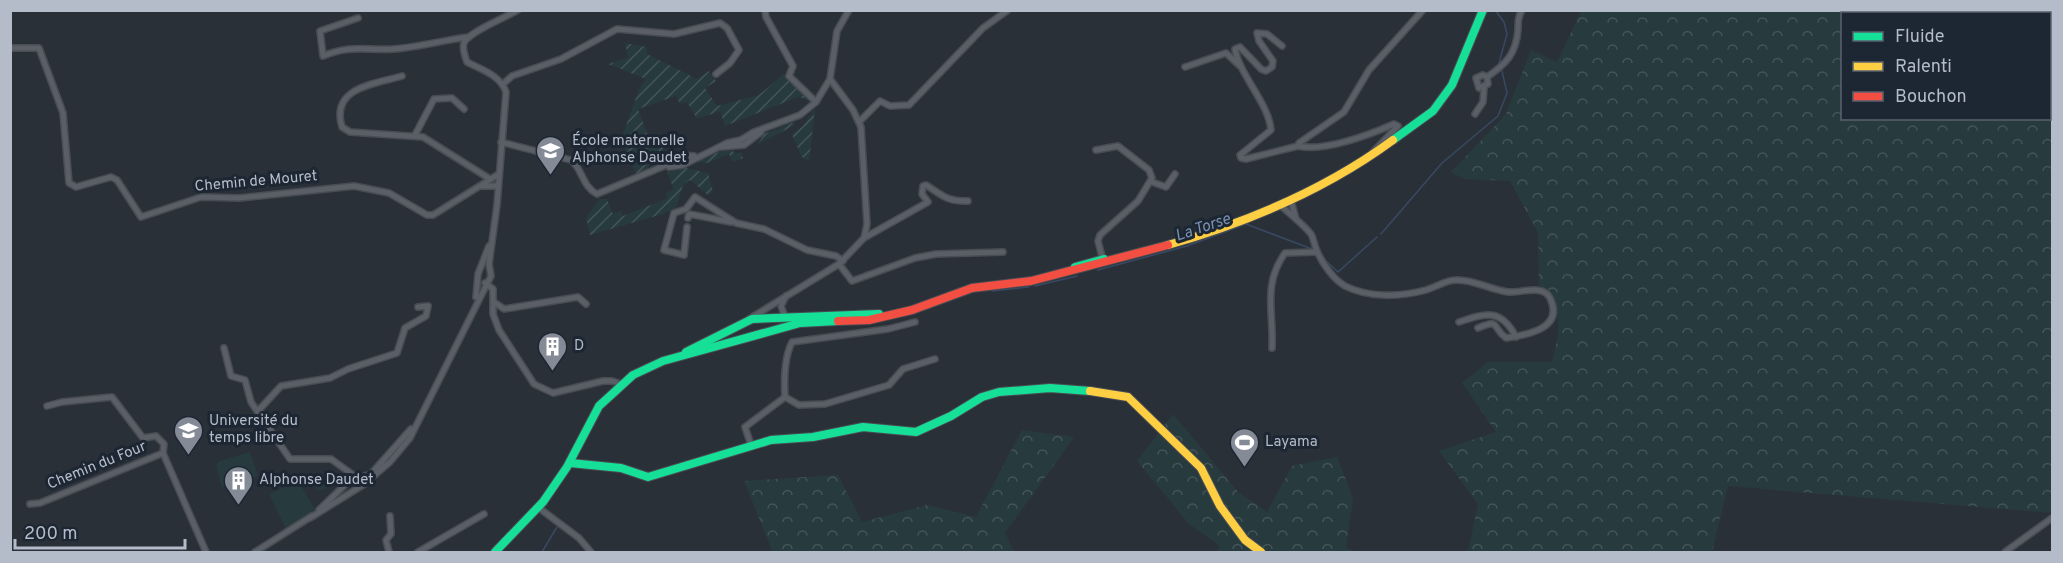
<svg xmlns="http://www.w3.org/2000/svg" width="2063" height="563" font-family="Overpass,sans-serif">
<style>
.forest{fill:url(#forest-crowns);fill-rule:evenodd}
.garden{fill:url(#garden-furrows)}
.pitch{fill:#273a3e}
.lines{fill:none;stroke-linecap:round;stroke-linejoin:round}
.stream{stroke:#384963;stroke-width:1.5}
.street-casing{stroke:#484c53;stroke-width:8}
.fast-casing{stroke:#484c53;stroke-width:10}
.slow-casing{stroke:#484c53;stroke-width:10}
.jam-casing{stroke:#484c53;stroke-width:10}
.street{stroke:#5a5e66;stroke-width:5}
.fast{stroke:#16e098;stroke-width:8}
.slow{stroke:#ffcf43;stroke-width:8}
.jam{stroke:#f24e42;stroke-width:8}
.labels{text-anchor:middle;dominant-baseline:central;stroke-width:6;stroke-linejoin:round;paint-order:stroke}
.poi-label{font-size:15px;fill:#b4bcc9;stroke:#1d2633;text-anchor:start}
.street-label{font-size:15px;fill:#b4bcc9;stroke:#1d2633}
.water-label{font-size:16px;font-style:italic;fill:#7c92b1;stroke:#1d2633}
</style>
<defs>
<pattern id="forest-crowns" width="20" height="18" patternUnits="userSpaceOnUse" patternTransform="scale(1.5)"><rect width="20" height="18" fill="#273a3e"/><path d="M2 6a3 3 0 1 1 6 0M12 15a3 3 0 1 1 6 0" fill="none" stroke="#445559"/></pattern>
<pattern id="garden-furrows" width="10" height="10" patternUnits="userSpaceOnUse" patternTransform="scale(1.5)"><rect width="10" height="10" fill="#273a3e"/><path d="M-1 1l2-2M0 10L10 0M9 11l2-2" fill="none" stroke="#445559"/></pattern>
</defs>
<rect width="100%" height="100%" fill="#2a3038"/>
<g class="forest">
<path d="M1581,11H2052V513L1728,486L1712,552H1468L1478,504L1439,451L1496,432L1462,383L1488,362H1552C1560,330 1565,309 1539,285L1538,233L1510,181L1465,179L1451,172L1506,114L1531,50L1557,62ZM1842,14H2050V118H1842Z"/>
<polygon points="1173,414 1239,493 1267,512 1292,466 1337,457 1353,498 1346,548 1357,552 1217,552 1219,545 1189,524 1137,461"/>
<polygon points="1022,430 1074,437 1005,533 1014,552 768,552 772,550 744,481 838,475 862,522 927,505 976,517"/>
<polygon points="327,472 337,474 325,489 318,490 312,484 313,480"/>
</g>
<g class="garden">
<polygon points="625,43 647,47 647,54 697,79 709,71 716,81 705,88 717,106 759,95 784,74 812,101 798,97 725,126 720,111 697,119 687,102 680,104 676,96 638,109 652,146 660,144 668,156 648,166 649,170 637,175 621,140 639,89 646,79 608,64 628,58"/>
<polygon points="815,108 809,162 801,156 792,134 803,126"/>
<polygon points="795,122 793,126 757,145 764,134"/>
<polygon points="724,150 733,151 735,154 741,152 743,158 732,162 729,154 707,163 695,162"/>
<polygon points="682,167 708,173 713,192 708,195 690,180 683,185 676,208 663,214 590,235 586,218 599,199 607,199 613,214 621,211 623,216 668,198 666,193 674,189 667,173"/>
</g>
<g class="pitch">
<polygon points="250,452 258,476 222,487 216,466 219,461"/>
<polygon points="298,481 315,509 286,529 269,494"/>
</g>
<g class="lines">
<g class="stream">
<polyline points="1495,10 1504,22 1507,34 1499,63"/>
<polyline points="1381,234 1442,163 1498,116 1507,93 1502,71"/>
<polyline points="1319,249 1325,260 1338,272 1377,237"/>
<polyline points="1098,270 1187,246 1246,224 1312,249"/>
<polyline points="1035,286 1077,276"/>
<polyline points="992,291 1029,287"/>
<polyline points="542,552 557,527"/>
</g>
<defs>
<g id="street">
<polyline points="765,10 766,17 793,66 789,76 816,102"/>
<path d="M358,18L320,31L323,56C352,44 366,51 394,49C419,47 444,40 469,37"/>
<path d="M1282,46L1267,34L1257,33L1259,41L1273,61L1272,67L1266,71L1261,69L1240,47L1235,49C1239,74 1269,104 1271,130L1240,155L1241,158L1246,159L1298,146"/>
<polyline points="10,48 39,48 63,113 69,183 76,187 111,177 117,180 141,217 201,197 239,198 354,186 389,193 427,215 433,215 499,174"/>
<polyline points="1185,67 1226,53 1240,66"/>
<path d="M402,76C375,84 330,87 342,127L350,132L423,137L490,179"/>
<path d="M1487,77L1488,84L1479,88L1476,78L1483,75L1487,77C1506,64 1516,54 1518,30C1518,22 1518,17 1522,10"/>
<polyline points="503,84 512,76 561,59 617,29 674,34 720,23 727,28 739,50 730,63 716,74"/>
<polyline points="1475,114 1483,102 1484,88"/>
<polyline points="859,122 880,101 890,106 909,105 983,28 1008,10"/>
<polyline points="415,135 434,99 452,98 464,109"/>
<path d="M501,142L571,160C583,170 582,186 597,194L676,161"/>
<polyline points="721,147 744,145 761,132"/>
<polyline points="1096,150 1118,146 1149,170 1152,178 1138,201 1100,235 1098,241 1103,260"/>
<path d="M1372,153L1398,126L1394,124C1369,135 1324,152 1298,146L1299,143L1344,112L1369,70L1423,10"/>
<polyline points="678,164 676,160 679,155 694,156"/>
<polyline points="669,167 683,165 727,143 741,140 754,132 800,115 816,102 830,79"/>
<polyline points="1152,182 1166,187 1175,174"/>
<polyline points="481,186 498,186"/>
<polyline points="1291,201 1296,219"/>
<path d="M1281,206C1290,214 1303,224 1311,234C1314,239 1314,245 1317,251C1322,263 1333,279 1345,286C1369,298 1400,297 1426,290C1436,287 1446,280 1456,280C1473,279 1491,290 1508,292C1521,293 1543,284 1550,298C1565,329 1526,335 1506,338C1491,327 1501,318 1478,328"/>
<polyline points="688,218 689,214 731,222"/>
<polyline points="687,227 684,255 664,250 674,213 686,209 695,197 736,223 764,229 807,250 836,256 843,261"/>
<path d="M864,238L928,202L922,194L923,186L926,185C942,195 947,202 968,201"/>
<polyline points="839,264 852,281 915,258 936,254 1003,252"/>
<polyline points="485,283 493,289 493,314 499,330 534,384 553,393 603,381"/>
<polyline points="476,297 478,274 489,246"/>
<polyline points="494,302 504,309 578,297 586,304"/>
<polyline points="785,317 781,306 786,296"/>
<polyline points="749,319 839,264 864,238 867,224 861,127 853,110 830,79 837,31 849,10"/>
<path d="M915,322L888,329L792,342C784,358 784,380 785,397L799,405L825,404L889,385L903,369L935,359"/>
<path d="M1459,322C1486,313 1501,308 1516,337"/>
<polyline points="224,348 231,376 245,380 251,402 290,459 331,459 356,477"/>
<path d="M1272,348C1274,313 1262,285 1285,253L1317,252"/>
<polyline points="604,381 612,381 621,384"/>
<polyline points="47,406 62,402 112,397 143,438 156,436 164,444 163,453"/>
<polyline points="258,411 281,386 330,378 348,369 397,353 405,328 426,316 428,306 418,307"/>
<polyline points="751,445 745,427 785,397"/>
<polyline points="30,504 40,503 163,453 206,552"/>
<polyline points="539,508 579,538 591,552"/>
<polyline points="319,510 349,481 371,474 411,429"/>
<path d="M310,518L363,485L390,462L410,438L491,276L489,264L497,205L506,92C500,75 482,70 467,62C465,56 462,49 464,43C468,32 507,17 518,10"/>
<polyline points="255,552 312,516"/>
<polyline points="389,552 386,540 391,534 390,516"/>
<polyline points="418,552 484,514"/>
<polyline points="2005,552 2052,518"/>
</g>
<g id="fast">
<polyline points="1393,140 1433,111 1452,85 1483,10"/>
<polyline points="1075,267 1104,259"/>
<polyline points="686,352 752,319 879,314"/>
<polyline points="570,463 621,468 648,477 771,440 813,437 863,427 916,432 951,416 982,397 999,392 1050,388 1090,391"/>
<polyline points="495,552 543,502 567,467 599,406 633,375 663,361 800,323 838,321"/>
</g>
<g id="slow">
<path d="M1168,245C1249,222 1325,190 1393,140"/>
<polyline points="1090,391 1128,397 1201,468 1220,506 1245,540 1261,552"/>
</g>
<polyline id="jam" points="838,321 869,320 912,310 972,288 1031,281 1168,245"/>
</defs>
<use href="#street" class="street-casing"/>
<use href="#fast" class="fast-casing"/>
<use href="#slow" class="slow-casing"/>
<use href="#jam" class="jam-casing"/>
<use href="#street" class="street"/>
<use href="#fast" class="fast"/>
<use href="#slow" class="slow"/>
<use href="#jam" class="jam"/>
</g>
<defs>
<symbol id="school-pin" viewBox="-11 -11 22 30"><path d="M0 17L-7.5 6A9.5 9.5 0 1 1 7.5 6Z" fill="#848b96" stroke="#1d2633"/><path d="M0-5L7-2L0 1L-7-2ZM-4 1L0 2.5L4 1V4Q0 6-4 4Z" fill="#fff"/></symbol>
<symbol id="building-pin" viewBox="-11 -11 22 30"><path d="M0 17L-7.5 6A9.5 9.5 0 1 1 7.5 6Z" fill="#848b96" stroke="#1d2633"/><path d="M-4-6H4V6H1V3H-1V6H-4ZM-2.5-4.3h1.7v1.8h-1.7ZM.8-4.3h1.7v1.8H.8ZM-2.5-1h1.7V.8h-1.7ZM.8-1h1.7V.8H.8Z" fill="#fff"/></symbol>
<symbol id="university-pin" viewBox="-11 -11 22 30"><path d="M0 17L-7.5 6A9.5 9.5 0 1 1 7.5 6Z" fill="#848b96" stroke="#1d2633"/><path d="M0-5L7-2L0 1L-7-2ZM-4 1L0 2.5L4 1V4Q0 6-4 4Z" fill="#fff"/></symbol>
<symbol id="stadium-pin" viewBox="-11 -11 22 30"><path d="M0 17L-7.5 6A9.5 9.5 0 1 1 7.5 6Z" fill="#848b96" stroke="#1d2633"/><path d="M0-5a6.5 5 0 1 0 0 10a6.5 5 0 1 0 0-10ZM-3.5-1.8h7v3.6h-7Z" fill="#fff"/></symbol>
</defs>
<g fill-rule="evenodd">
<use href="#school-pin" x="534" y="134" width="33" height="45"/>
<use href="#building-pin" x="536" y="330" width="33" height="45"/>
<use href="#university-pin" x="172" y="414" width="33" height="45"/>
<use href="#stadium-pin" x="1228" y="426" width="33" height="45"/>
<use href="#building-pin" x="222" y="464" width="33" height="45"/>
</g>
<g class="labels">
<g class="poi-label">
<text x="572" y="141">École maternelle<tspan x="572" dy="17">Alphonse Daudet</tspan></text>
<text x="574" y="346">D</text>
<text x="209" y="421">Université du<tspan x="209" dy="17">temps libre</tspan></text>
<text x="1265" y="442">Layama</text>
<text x="259" y="480">Alphonse Daudet</text>
</g>
<g class="street-label">
<text transform="translate(256 182) rotate(-5)">Chemin de Mouret</text>
<text transform="translate(97 466) rotate(-22)">Chemin du Four</text>
</g>
<g class="water-label">
<text transform="translate(1203 228) rotate(-19)">La Torse</text>
</g>
</g>
<rect width="2063" height="563" fill="none" stroke="#b4bcc9" stroke-width="24"/>
<rect x="1841" y="12" width="210" height="108" fill="#1d2633" stroke="#59626f" stroke-width="1.5"/>
<rect x="1853" y="32" width="30" height="9" fill="#16e098" stroke="#59626f" stroke-width="1.5"/>
<text x="1895" y="42" font-size="18" fill="#b4bcc9">Fluide</text>
<rect x="1853" y="62" width="30" height="9" fill="#ffcf43" stroke="#59626f" stroke-width="1.5"/>
<text x="1895" y="72" font-size="18" fill="#b4bcc9">Ralenti</text>
<rect x="1853" y="92" width="30" height="9" fill="#f24e42" stroke="#59626f" stroke-width="1.5"/>
<text x="1895" y="102" font-size="18" fill="#b4bcc9">Bouchon</text>
<path d="M15 539v9h170v-9" fill="none" stroke="#b4bcc9" stroke-width="3"/>
<text x="24" y="539" font-size="18" fill="#b4bcc9" stroke="#1d2633" stroke-width="4.5" paint-order="stroke">200 m</text>
</svg>
